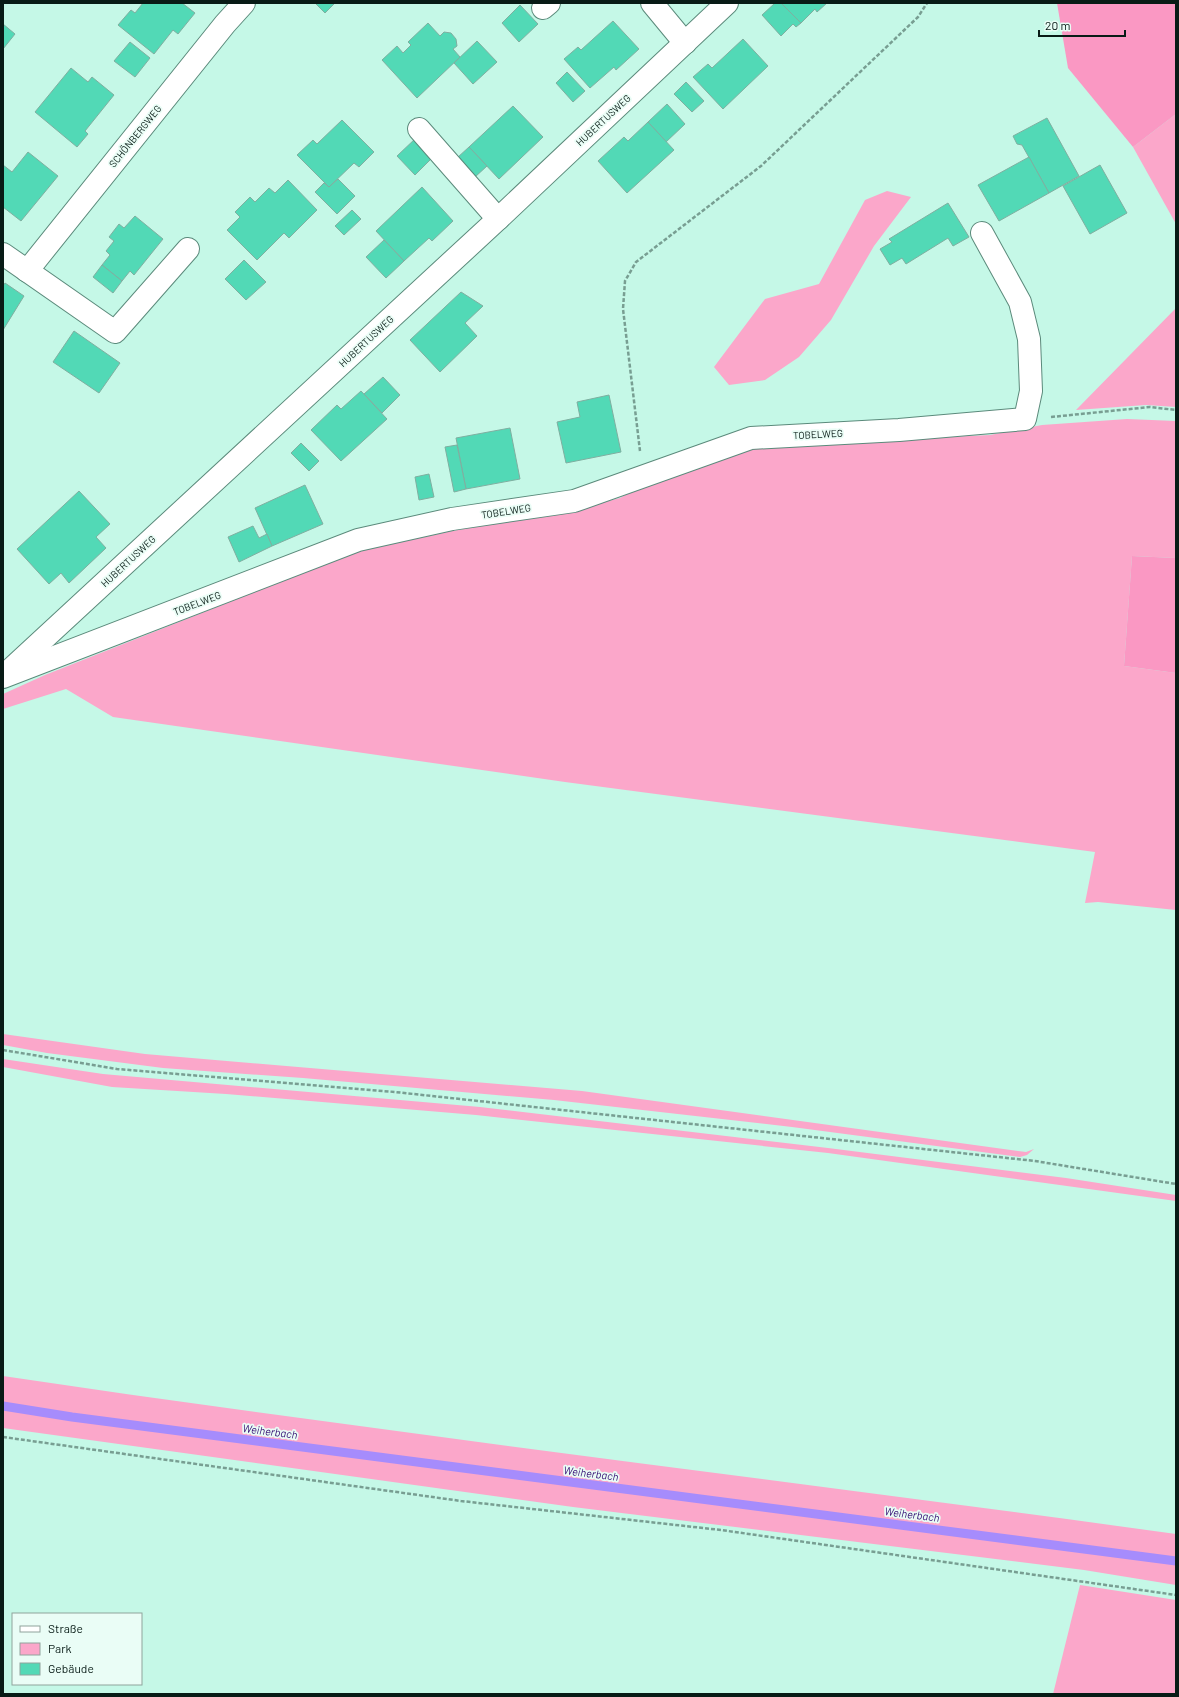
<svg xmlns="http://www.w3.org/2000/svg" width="1179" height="1697" font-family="Barlow,sans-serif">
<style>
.green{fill:#fba7ca}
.forest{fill:#fa98c3}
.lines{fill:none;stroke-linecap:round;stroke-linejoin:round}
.stream{stroke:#a68cfc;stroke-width:9}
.building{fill:#52d9b6;stroke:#7fafa0}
.minor-casing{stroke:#5b8a7b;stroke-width:24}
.path{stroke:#789e92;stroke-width:2.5;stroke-dasharray:4 2;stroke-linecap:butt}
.minor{stroke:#fff;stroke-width:22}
.labels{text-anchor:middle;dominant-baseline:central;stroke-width:3.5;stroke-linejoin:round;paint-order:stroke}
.street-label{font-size:10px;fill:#081b16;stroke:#eafdf6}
.water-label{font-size:11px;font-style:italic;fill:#3a1477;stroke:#eafdf6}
</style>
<rect width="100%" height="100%" fill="#c5f8e7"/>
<g class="green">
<polygon points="1176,114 1176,224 1133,147"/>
<polygon points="887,191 911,197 874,246 831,320 799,357 765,380 729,385 714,367 765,299 819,284 865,200"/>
<polygon points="1176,308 1176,407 1146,405 1076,410"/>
<polygon points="1127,419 1176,421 1176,558 1132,556 1124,666 1176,673 1176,910 1098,902 1085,903 1095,852 565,782 113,717 66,689 3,709 3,694 45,675 356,552 452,531 578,509 620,498 652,480 728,455 771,445 990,435 1042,425"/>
<polygon points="3,1034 145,1054 582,1091 1026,1152 1034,1149 1027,1155 1020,1157 792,1127 554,1100 303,1078 163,1068 47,1053 3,1045"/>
<polygon points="3,1059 103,1074 480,1107 828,1148 1066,1178 1176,1195 1176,1201 828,1153 476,1115 226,1094 112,1087 3,1067"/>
<path d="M3,1376C393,1434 785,1480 1176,1534V1585L1084,1570L573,1507L3,1428Z"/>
<polygon points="1080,1585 1176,1600 1176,1694 1053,1694"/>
</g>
<g class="forest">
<polygon points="1057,3 1176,3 1176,114 1133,147 1068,68"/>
<polygon points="1132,556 1176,558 1176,673 1124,666"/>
</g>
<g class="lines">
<polyline class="stream" points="3,1406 72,1417 1176,1561"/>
</g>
<g class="building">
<polygon points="143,3 182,3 195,13 178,34 173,30 154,54 118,25 131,10 135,13"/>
<polygon points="315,3 335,3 325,13"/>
<polygon points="775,3 781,3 801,23 796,27 793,24 781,36 762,15"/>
<polygon points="781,3 827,3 817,12 815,9 801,23"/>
<polygon points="520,5 538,24 519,42 502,23"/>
<polygon points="613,21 639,49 616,70 614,67 590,88 564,59 578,47 581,50"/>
<polygon points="428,23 440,36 444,32 451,33 456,39 457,46 453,49 460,57 417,98 382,60 397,46 403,53 411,45 408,42"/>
<polygon points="3,24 15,34 3,49"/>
<polygon points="743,39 768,66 723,109 693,77 708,64 712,68"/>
<polygon points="477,41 497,62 473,84 454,63"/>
<polygon points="130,42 150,58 135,77 114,61"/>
<polygon points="71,68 88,82 92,77 114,95 85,131 88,134 77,147 35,112"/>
<polygon points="567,72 585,91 573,102 556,83"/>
<polygon points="686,82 704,101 692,112 674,94"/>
<polygon points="667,104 685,124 666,142 648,122"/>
<polygon points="513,106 543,137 499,179 469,147"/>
<polygon points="1047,118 1079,176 1049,193 1022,145 1017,144 1013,136"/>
<polygon points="342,120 374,152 359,167 354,163 329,187 297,155 313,140 317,144"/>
<polygon points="648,122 674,150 627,193 598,161 624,137 628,141"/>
<polygon points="416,138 433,157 415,175 397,156"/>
<polygon points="469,147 487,166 475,177 457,158"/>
<polygon points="28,152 58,176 21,221 3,207 3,165 12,172"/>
<polygon points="1029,157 1049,193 999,221 978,185"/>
<polygon points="1100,165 1127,213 1090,234 1063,186"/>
<polygon points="338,179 355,196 337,214 315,192 324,183 329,187"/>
<polygon points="288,180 317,210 289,238 284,233 257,260 227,230 240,217 235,212 250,197 255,202 269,188 275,193"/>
<polygon points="422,187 453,221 432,241 429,238 404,261 376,231"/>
<polygon points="948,203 969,237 953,246 948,238 906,264 902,258 890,265 880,249 892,242 889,239"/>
<polygon points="352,210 361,219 344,235 335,226"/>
<polygon points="135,216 163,239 134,275 130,271 122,281 102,265 110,255 106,251 114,241 109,237 119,224 124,228"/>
<polygon points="384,240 404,261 386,278 366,257"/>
<polygon points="244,260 266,282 246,300 225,279"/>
<polygon points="102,265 122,281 113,293 93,277"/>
<polygon points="5,283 24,296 3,330 3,286"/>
<polygon points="461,292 483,306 465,323 477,336 440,372 410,340"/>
<polygon points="74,331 120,363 99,393 53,362"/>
<polygon points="383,377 400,395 382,413 364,394"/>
<polygon points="361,391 387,419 341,461 311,430 337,405 341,409"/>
<polygon points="609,395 621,452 566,463 557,422 580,417 577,402"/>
<polygon points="510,428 520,479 466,489 456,438"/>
<polygon points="301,443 319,461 309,471 291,453"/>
<polygon points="457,445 466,489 454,492 445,447"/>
<polygon points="429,474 434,497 419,500 415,477"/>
<polygon points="305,485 323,524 272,546 255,508"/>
<polygon points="79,491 110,524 96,537 106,548 69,583 61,573 49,584 17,549"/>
<polygon points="253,526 259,538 267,534 272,546 239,562 228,537"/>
</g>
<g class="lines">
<defs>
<g id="minor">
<polyline points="652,3 685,43"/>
<polyline points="543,8 549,3"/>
<polyline points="419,129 498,219"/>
<polyline points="3,254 115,332 188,249"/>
<polyline points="27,271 225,24 244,3"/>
<polyline points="10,670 498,219 727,3"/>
<polyline points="3,677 358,540 452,519 574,501 751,438 899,430 1025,419 1031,391 1029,339 1020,302 982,233"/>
</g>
</defs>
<use href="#minor" class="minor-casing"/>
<g class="path">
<polyline points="1051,417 1150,407 1176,410"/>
<polyline points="640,451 623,309 625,281 636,262 761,166 918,17 927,3"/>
<polyline points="3,1050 117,1069 395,1092 1035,1161 1176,1184"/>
<polyline points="3,1437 461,1501 721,1530 1176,1595"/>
</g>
<use href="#minor" class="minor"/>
</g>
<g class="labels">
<g class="street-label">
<text transform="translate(603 120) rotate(-43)">HUBERTUSWEG</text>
<text transform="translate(135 136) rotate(-51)">SCHÖNBERGWEG</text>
<text transform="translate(366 341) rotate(-43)">HUBERTUSWEG</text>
<text transform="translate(818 434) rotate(-3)">TOBELWEG</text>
<text transform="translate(506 511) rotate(-9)">TOBELWEG</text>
<text transform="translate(128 561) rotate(-43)">HUBERTUSWEG</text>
<text transform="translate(197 603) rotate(-21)">TOBELWEG</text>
</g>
<g class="water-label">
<text transform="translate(270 1431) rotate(7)">Weiherbach</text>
<text transform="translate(591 1473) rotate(7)">Weiherbach</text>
<text transform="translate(912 1514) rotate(7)">Weiherbach</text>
</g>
</g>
<rect width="1179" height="1697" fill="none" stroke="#081b16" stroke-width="8"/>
<rect x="12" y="1613" width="130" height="72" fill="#eafdf6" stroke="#90a39c"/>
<rect x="20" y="1626" width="20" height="6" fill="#ffffff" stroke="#90a39c"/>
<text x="48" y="1633" font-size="12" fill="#081b16">Straße</text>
<rect x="20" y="1643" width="20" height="12" fill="#fba7ca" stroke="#90a39c"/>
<text x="48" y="1653" font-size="12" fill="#081b16">Park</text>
<rect x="20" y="1663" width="20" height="12" fill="#52d9b6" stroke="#90a39c"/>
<text x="48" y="1673" font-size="12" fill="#081b16">Gebäude</text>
<path d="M1039 30v6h86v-6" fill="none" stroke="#081b16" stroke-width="2"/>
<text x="1045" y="30" font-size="12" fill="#081b16" stroke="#eafdf6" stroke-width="3" paint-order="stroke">20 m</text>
</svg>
